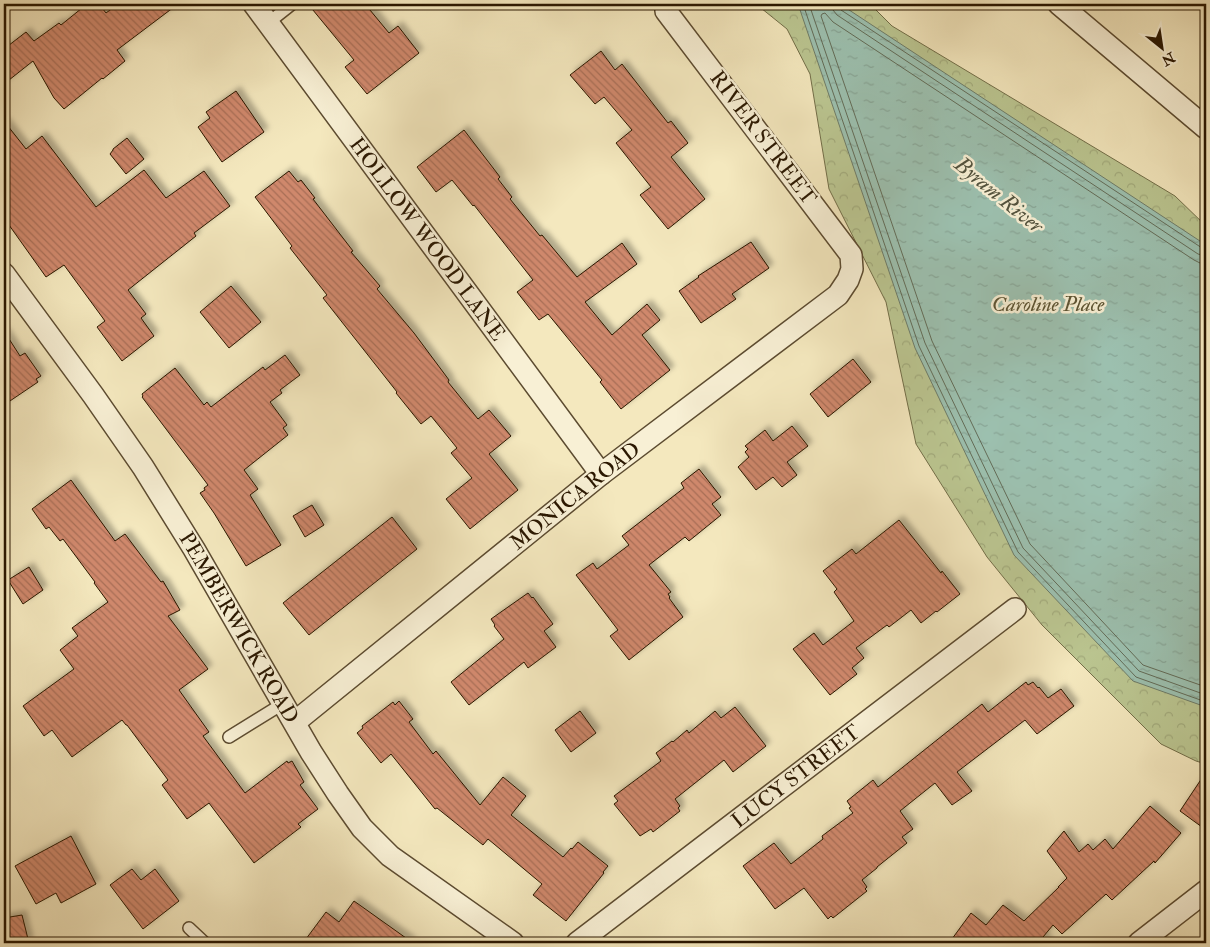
<svg xmlns="http://www.w3.org/2000/svg" width="1210" height="947" font-family="'IM FELL Double Pica',serif">
<style>
.park{fill:url(#park-crowns);stroke:#726e48}
.water{fill:url(#water-ripples);stroke:#6e7c69}
.lines{fill:none;stroke-linecap:round;stroke-linejoin:round}
.shore{stroke:#636c58;stroke-width:1}
.building{fill:url(#building-back-hatch);stroke:#2a1700;filter:url(#shadow)}
.service-casing{stroke:#5c4b30;stroke-width:14}
.minor-casing{stroke:#5c4b30;stroke-width:24}
.service{stroke:#f8f0d5;stroke-width:11}
.minor{stroke:#f8f0d5;stroke-width:21}
.labels{text-anchor:middle;dominant-baseline:central;stroke-width:5;stroke-linejoin:round;paint-order:stroke}
.street-label{font-size:21px;fill:#2a1700;stroke:#f8f0d5}
.park-label{font-size:21px;font-style:italic;fill:#5d5433;stroke:#f8f0d5}
.water-label{font-size:22px;font-style:italic;fill:#52523d;stroke:#f8f0d5}
</style>
<defs>
<pattern id="park-crowns" width="20" height="18" patternUnits="userSpaceOnUse" patternTransform="scale(1.25)"><rect width="20" height="18" fill="#bbc691"/><path d="M2 6a3 3 0 1 1 6 0M12 15a3 3 0 1 1 6 0" fill="none" stroke="#a1a97b"/></pattern>
<pattern id="water-ripples" width="26" height="14" patternUnits="userSpaceOnUse" patternTransform="scale(1.25)"><rect width="26" height="14" fill="#9cc0af"/><path d="M2 4q2-2 4 0t4 0M15 11q2-2 4 0t4 0" fill="none" stroke="#87a495"/></pattern>
<pattern id="building-back-hatch" width="6" height="6" patternUnits="userSpaceOnUse" patternTransform="scale(1.25)"><rect width="6" height="6" fill="#cf886c"/><path d="M-1 5l2 2M0 0l6 6M5-1l2 2" fill="none" stroke="#a86e56"/></pattern>
<filter id="shadow"><feDropShadow dx="4.5" dy="-4.5" stdDeviation="2.5" flood-color="#0004"/></filter>
</defs>
<rect width="100%" height="100%" fill="#f4e8be"/>
<filter id="stains"><feTurbulence type="fractalNoise" baseFrequency=".004" numOctaves="4"/><feColorMatrix values="0 0 0 0 .2 0 0 0 0 .09 0 0 0 0 .02 0 0 0 .5 -.17"/></filter>
<radialGradient id="worn" r=".72"><stop offset=".6" stop-color="#630" stop-opacity="0"/><stop offset="1" stop-color="#630" stop-opacity=".3"/></radialGradient>
<polygon class="park" points="756,4 870,4 892,26 1175,196 1206,226 1206,764 1196,761 1161,744 1042,625 987,557 916,444 886,302 829,189 810,74 787,29"/>
<polygon class="water" points="798,4 840,4 1206,245 1206,707 1133,681 1014,555 915,348"/>
<g class="lines">
<g class="shore">
<polyline points="803,4 919,346 1018,552 1136,677 1206,702"/>
<polyline points="809,4 925,343 1023,548 1139,671 1206,695"/>
<polyline points="832,4 833,10 837,15 1198,254 1206,256"/>
<polyline points="838,4 838,7 841,10 1202,248 1206,249"/>
<polyline points="1206,263 1200,263 1194,260 833,22 825,13 822,14 821,16 932,341 1030,544 1143,665 1206,687"/>
</g>
</g>
<g class="building">
<polygon points="87,4 99,4 106,13 118,4 178,4 117,50 125,61 103,79 102,78 64,109 54,98 33,61 4,84 4,49 26,32 34,41 59,23 61,25"/>
<polygon points="308,4 365,4 389,33 398,26 419,53 367,94 345,67 354,60"/>
<polygon points="601,51 615,70 622,64 668,123 671,121 688,143 671,157 705,199 668,229 640,195 651,187 616,143 632,130 604,97 595,104 570,75"/>
<polygon points="236,91 264,132 222,162 198,127 210,118 206,112"/>
<polygon points="4,121 26,149 42,136 96,207 144,170 166,198 204,171 230,206 194,233 196,236 128,290 146,314 141,318 154,336 122,361 97,327 105,321 64,265 46,277 4,218"/>
<polygon points="464,130 500,177 498,179 512,197 510,199 540,236 542,235 577,277 622,243 637,264 585,302 612,335 647,304 660,320 642,335 670,370 621,409 600,382 602,380 548,314 539,320 517,292 533,280 474,205 473,206 452,180 436,192 417,167"/>
<polygon points="127,138 144,159 126,174 110,154 113,150 113,149"/>
<polygon points="289,171 298,182 301,180 315,198 313,199 353,251 351,252 380,286 377,289 414,333 449,380 448,382 478,419 489,410 511,436 489,454 518,490 470,529 446,499 472,478 451,453 457,448 431,416 421,424 396,393 397,392 323,298 327,295 290,248 292,246 255,197"/>
<polygon points="751,242 769,268 732,294 736,299 701,323 679,291 699,277 698,276"/>
<polygon points="231,286 261,322 229,348 200,312"/>
<polygon points="4,331 20,356 25,353 41,376 36,379 38,382 4,405"/>
<polygon points="285,355 300,375 280,390 282,393 270,402 287,425 283,428 288,435 244,470 258,489 250,495 281,545 246,566 214,513 200,493 205,490 204,488 208,485 142,397 143,396 142,394 175,368 204,405 207,402 211,407 263,367 265,370"/>
<polygon points="853,359 871,382 828,417 810,394"/>
<polygon points="792,426 808,446 787,462 797,475 782,487 773,477 756,490 738,467 749,457 745,452 748,449 745,446 765,430 773,441"/>
<polygon points="699,469 721,497 712,504 721,515 689,541 685,537 649,565 671,592 668,594 670,597 669,598 683,617 629,660 610,636 618,630 576,575 593,563 597,569 629,545 622,536 684,488 681,483"/>
<polygon points="71,480 115,541 125,534 161,582 163,581 180,610 168,616 208,669 179,690 209,732 203,736 245,793 287,761 288,763 292,761 304,782 300,785 318,809 298,824 301,827 254,863 209,803 187,819 162,785 168,780 127,725 126,725 122,720 72,757 52,730 44,736 23,706 74,669 60,650 78,636 72,628 108,602 94,583 95,582 63,539 60,541 49,527 46,529 32,509"/>
<polygon points="312,505 324,525 305,537 293,516"/>
<polygon points="392,517 417,549 309,635 283,603"/>
<polygon points="899,520 941,573 942,571 960,594 937,612 936,611 921,623 911,610 889,627 887,625 856,648 864,658 852,668 857,674 830,695 793,649 814,633 823,645 854,621 834,592 837,589 823,571 852,549 856,554"/>
<polygon points="29,567 43,590 23,604 8,580"/>
<polygon points="528,593 532,598 533,597 553,624 544,631 556,647 528,668 524,662 469,705 451,682 504,639 494,626 495,625 491,619"/>
<polygon points="1026,682 1028,685 1033,682 1038,688 1039,687 1048,698 1061,689 1074,706 1037,734 1025,720 957,772 972,791 952,805 935,783 900,811 913,829 902,837 907,843 877,867 877,868 862,880 867,887 865,889 867,891 833,918 831,916 828,919 804,888 775,909 743,866 774,843 791,864 823,839 822,836 853,813 849,808 851,807 847,801 873,780 878,787 982,704 988,712"/>
<polygon points="399,701 413,719 409,722 433,754 436,751 480,805 503,777 526,796 511,815 563,857 571,848 572,849 578,842 608,866 603,872 604,873 566,921 533,895 542,884 488,839 483,845 437,808 435,809 391,754 381,763 357,733 363,728 362,726 393,702 395,705"/>
<polygon points="735,707 766,746 733,772 724,760 675,799 680,806 678,808 680,811 653,832 651,829 640,836 614,804 618,801 614,796 661,761 656,753 672,741 673,742 687,730 689,733 715,711 721,718"/>
<polygon points="580,711 596,733 571,752 555,730"/>
<polygon points="1206,772 1206,830 1180,811"/>
<polygon points="1150,806 1181,833 1155,863 1154,861 1112,900 1106,894 1062,934 1053,925 1043,937 1050,943 949,943 971,913 986,925 1003,905 1024,921 1059,887 1058,887 1067,878 1047,851 1064,831 1079,852 1088,844 1093,850 1105,839 1113,849"/>
<polygon points="71,836 96,884 61,903 56,893 36,904 15,866"/>
<polygon points="132,869 141,880 155,869 179,901 143,929 110,885"/>
<polygon points="354,901 413,943 303,943 326,912 339,922"/>
<polygon points="22,915 29,943 4,943 4,918"/>
</g>
<g class="lines">
<defs>
<g id="service">
<polyline points="268,23 292,4"/>
<polyline points="229,737 284,703"/>
<polyline points="189,928 205,943"/>
</g>
<g id="minor">
<path id="s1" d="M254,4L601,474"/>
<polyline points="1059,4 1206,128"/>
<path id="s2" d="M4,274L93,395L143,467L194,549L311,752L338,794L362,828L390,856L513,943"/>
<path id="s3" d="M295,722L601,474L838,295L848,280L852,269L851,255L666,11"/>
<path id="s4" d="M577,943L1015,609"/>
<polyline points="1139,943 1206,891"/>
</g>
</defs>
<use href="#service" class="service-casing"/>
<use href="#minor" class="minor-casing"/>
<use href="#service" class="service"/>
<use href="#minor" class="minor"/>
</g>
<g class="labels">
<g class="street-label">
<text transform="translate(763 138) rotate(53)">RIVER STREET</text>
<text stroke="none"><textPath href="#s1" startOffset="292">HOLLOW WOOD LANE</textPath></text>
<text stroke="none"><textPath href="#s3" startOffset="360">MONICA ROAD</textPath></text>
<text stroke="none"><textPath href="#s2" startOffset="425">PEMBERWICK ROAD</textPath></text>
<text stroke="none"><textPath href="#s4" startOffset="275">LUCY STREET</textPath></text>
</g>
<g class="park-label">
<text x="1048" y="304">Caroline Place</text>
</g>
<g class="water-label">
<text transform="translate(999 195) rotate(39)">Byram River</text>
</g>
</g>
<rect width="1210" height="947" fill="none" stroke="#f4e8be" stroke-width="20"/>
<rect x="5" y="5" width="1200" height="937" fill="none" stroke="#2a1700" stroke-width="2.5"/>
<rect x="10" y="10" width="1190" height="927" fill="none" stroke="#2a1700"/>
<g transform="translate(1162 48) rotate(150)" stroke="#f8f0d5" stroke-width="4" paint-order="stroke">
<path d="M0-4L9 19L0 12L-9 19Z" fill="#2a1700"/>
<text y="-8" font-size="14" font-weight="bold" text-anchor="middle" fill="#2a1700">N</text>
</g>
<rect width="100%" height="100%" filter="url(#stains)"/>
<rect width="100%" height="100%" fill="url(#worn)"/>
</svg>
